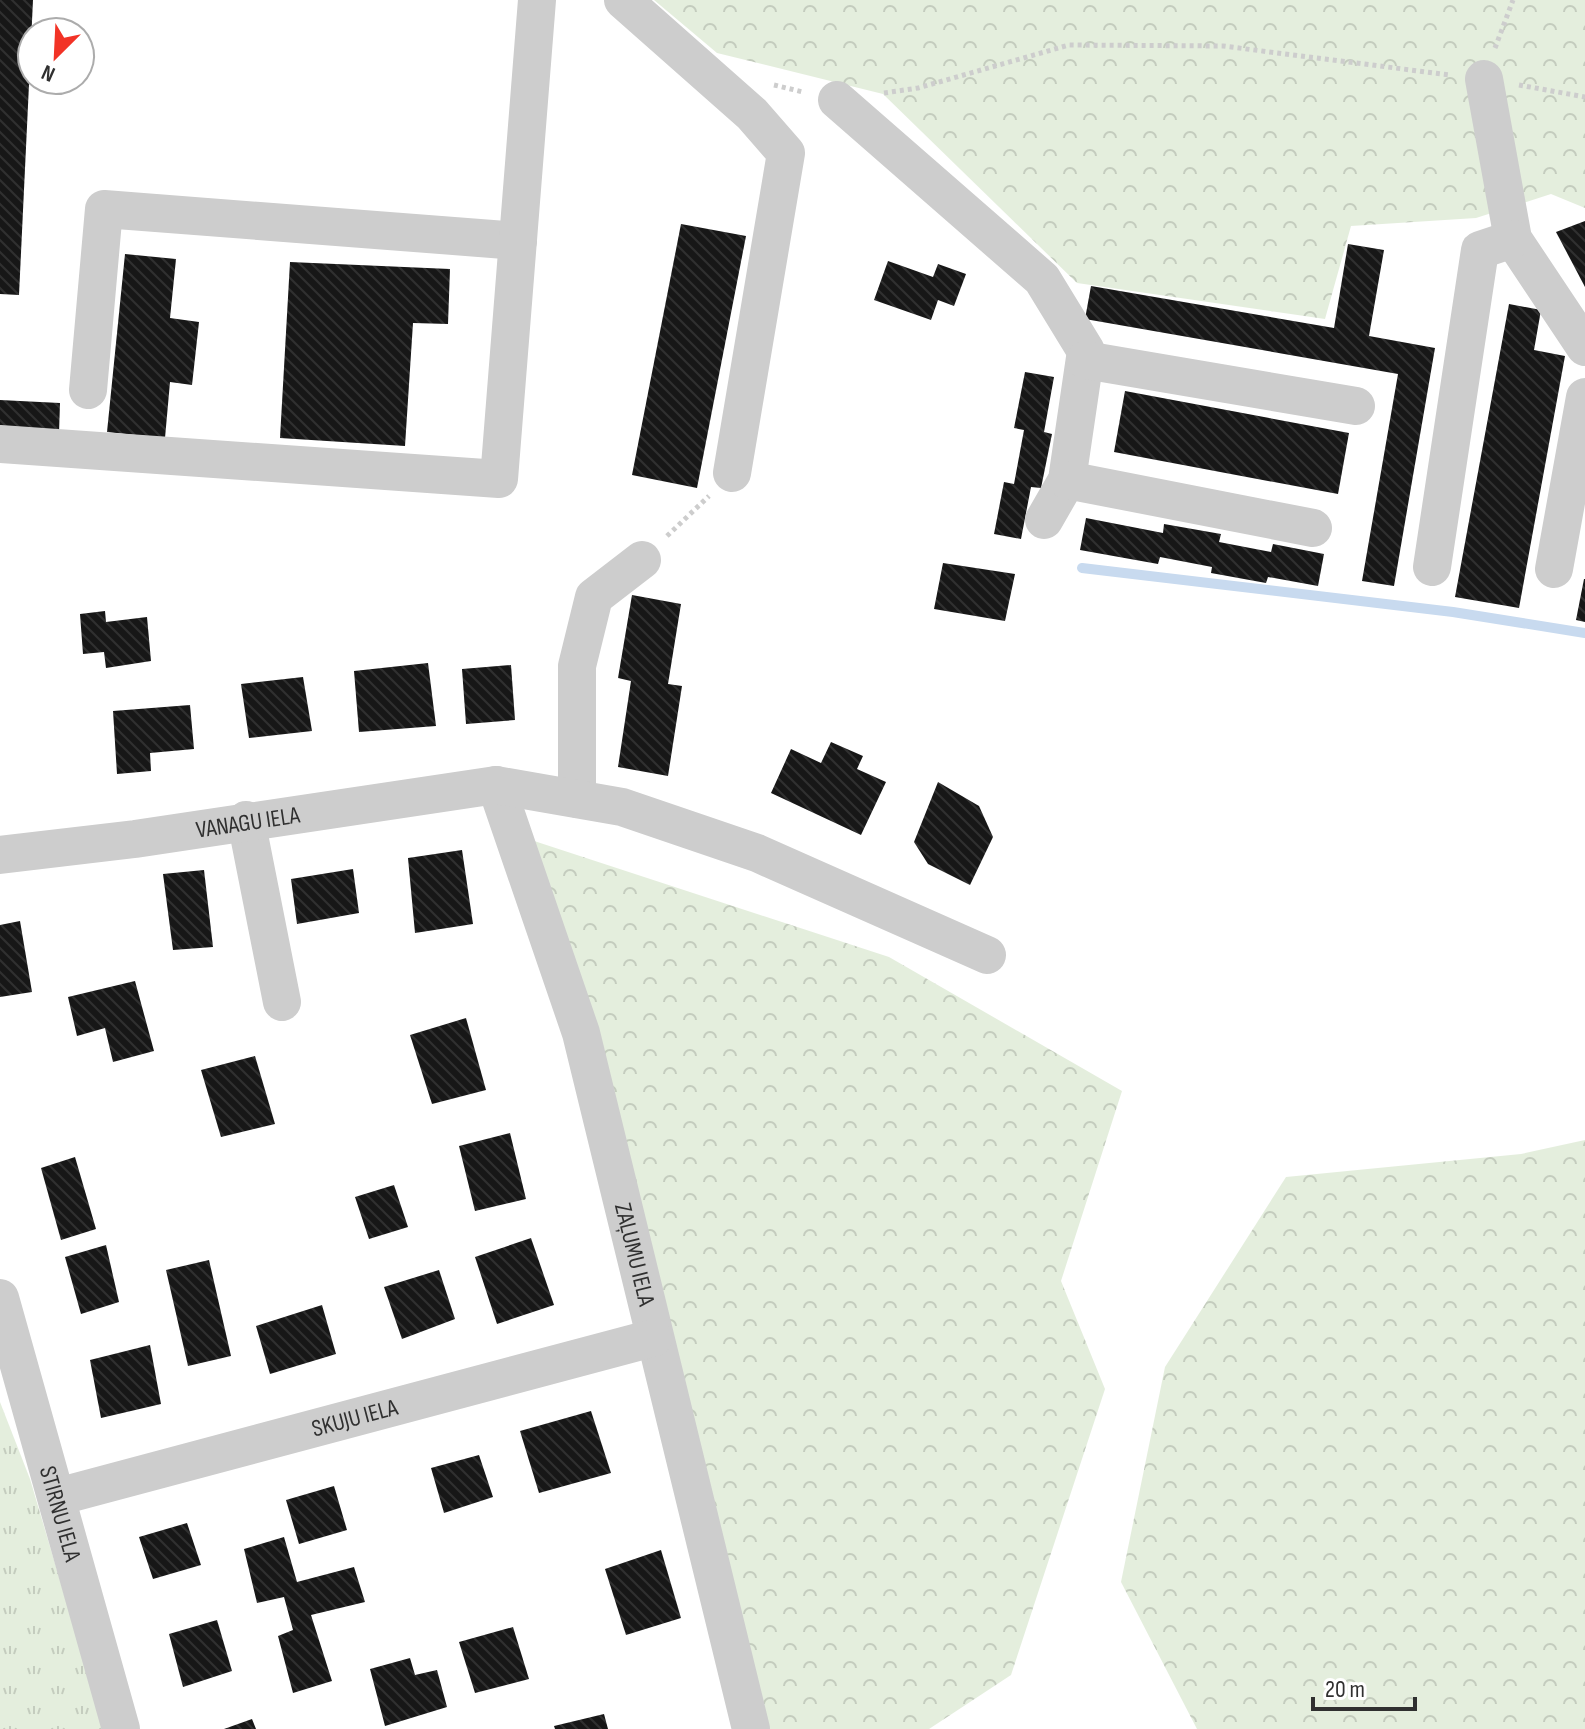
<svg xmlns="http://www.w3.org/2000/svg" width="1585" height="1729" font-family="'Sofia Sans Condensed',sans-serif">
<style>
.grass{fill:url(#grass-tufts)}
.forest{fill:url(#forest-crowns)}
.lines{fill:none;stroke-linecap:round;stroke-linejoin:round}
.stream{stroke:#c8daef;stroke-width:10}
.building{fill:url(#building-back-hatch)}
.path{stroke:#cdcdcd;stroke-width:5;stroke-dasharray:4 4;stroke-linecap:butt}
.minor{stroke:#cdcdcd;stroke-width:38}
.labels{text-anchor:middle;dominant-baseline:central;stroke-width:8;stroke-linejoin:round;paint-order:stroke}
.street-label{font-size:24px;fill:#303030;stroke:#fff}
</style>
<defs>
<pattern id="grass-tufts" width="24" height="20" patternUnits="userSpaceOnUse" patternTransform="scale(2)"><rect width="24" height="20" fill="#e4eedd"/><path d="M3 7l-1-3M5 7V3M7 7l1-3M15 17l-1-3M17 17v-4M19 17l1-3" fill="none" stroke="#c4ccbe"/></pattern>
<pattern id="forest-crowns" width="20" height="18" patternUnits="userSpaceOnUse" patternTransform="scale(2)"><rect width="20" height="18" fill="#e4eedd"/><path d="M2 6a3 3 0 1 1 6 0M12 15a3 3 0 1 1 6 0" fill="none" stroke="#c4ccbe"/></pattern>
<pattern id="building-back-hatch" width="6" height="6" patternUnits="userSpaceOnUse" patternTransform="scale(2)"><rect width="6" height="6" fill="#171717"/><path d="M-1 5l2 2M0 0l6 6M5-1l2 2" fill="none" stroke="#303030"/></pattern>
</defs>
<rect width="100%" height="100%" fill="#fff"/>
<polygon class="grass" points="0,1402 30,1479 104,1729 0,1729"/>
<g class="forest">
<polygon points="654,0 1585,0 1585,208 1551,194 1476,218 1351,226 1325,319 1077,283 883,94 717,53"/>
<polygon points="525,838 889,957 1122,1091 1061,1281 1105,1389 1011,1675 929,1729 767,1729"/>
<polygon points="1585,1140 1585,1729 1197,1729 1121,1582 1165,1367 1286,1177 1521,1154"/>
</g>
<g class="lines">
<polyline class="stream" points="1082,568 1453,612 1585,633"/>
</g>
<g class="building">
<polygon points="0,0 33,0 19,295 0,294"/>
<polygon points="1585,221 1585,287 1556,232"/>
<polygon points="681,224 746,236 697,488 632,475"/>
<polygon points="1348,244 1384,250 1369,336 1435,348 1394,586 1362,581 1398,374 1085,319 1091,286 1334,328"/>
<polygon points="125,254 176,259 170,318 199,322 192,385 170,382 165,438 107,432"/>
<polygon points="888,261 933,277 938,264 966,274 954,306 938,300 931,320 874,300"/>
<polygon points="290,262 450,269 448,324 413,323 405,446 280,438"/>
<polygon points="1509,304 1541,310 1534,350 1565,356 1519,608 1455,597"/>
<polygon points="1025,372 1054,377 1044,432 1052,434 1041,488 1031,487 1021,539 994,534 1004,482 1014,484 1024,430 1014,428"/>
<polygon points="1125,391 1349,433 1338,494 1114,452"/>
<polygon points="0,400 60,403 59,433 0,430"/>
<polygon points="1086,518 1163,533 1164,524 1221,534 1219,542 1271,552 1273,544 1324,554 1318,586 1268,577 1266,583 1211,573 1212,567 1160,557 1158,564 1080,550"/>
<polygon points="943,563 1015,574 1005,621 934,609"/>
<polygon points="1584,579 1585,579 1585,622 1576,620"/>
<polygon points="632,595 681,604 668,684 682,686 668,776 618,767 631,681 618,678"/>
<polygon points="105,611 106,622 147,617 151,661 106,668 104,652 83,654 80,614"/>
<polygon points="428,663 436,726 359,732 354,671"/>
<polygon points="511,665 515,720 466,724 462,669"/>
<polygon points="303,677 312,731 249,738 241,684"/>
<polygon points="190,705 194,749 150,753 151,771 117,774 113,711"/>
<polygon points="831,742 863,756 857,769 886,782 861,835 771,793 791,749 821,763"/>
<polygon points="938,782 979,806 993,837 970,885 928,864 914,842"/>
<polygon points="462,850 473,924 415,933 408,858"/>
<polygon points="353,869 359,913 297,924 291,879"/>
<polygon points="204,870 213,947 173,950 163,874"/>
<polygon points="20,921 32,992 0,997 0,925"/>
<polygon points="135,981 154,1051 113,1062 105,1028 77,1036 68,997"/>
<polygon points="466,1018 486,1090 432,1104 410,1035"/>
<polygon points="255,1056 275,1124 221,1137 201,1070"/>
<polygon points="510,1133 526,1199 475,1211 459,1146"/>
<polygon points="75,1157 96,1229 61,1240 41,1168"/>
<polygon points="394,1185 408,1227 369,1239 355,1197"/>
<polygon points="531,1238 554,1305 497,1324 475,1257"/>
<polygon points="106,1245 119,1302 81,1314 65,1257"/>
<polygon points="209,1260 231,1356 188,1366 166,1270"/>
<polygon points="439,1270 455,1319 402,1339 384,1287"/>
<polygon points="322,1305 336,1354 270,1374 256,1326"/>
<polygon points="150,1345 161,1404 101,1418 90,1360"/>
<polygon points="591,1411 611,1473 539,1493 520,1431"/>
<polygon points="479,1455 493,1497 444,1513 431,1468"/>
<polygon points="334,1486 347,1530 299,1544 286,1500"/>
<polygon points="187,1523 201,1565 153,1579 139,1537"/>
<polygon points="284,1537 297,1582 354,1567 365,1602 311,1615 332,1681 293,1693 278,1636 293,1630 284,1597 257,1603 244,1549"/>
<polygon points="661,1550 681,1618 626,1635 605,1569"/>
<polygon points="217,1620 232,1671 183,1687 169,1634"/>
<polygon points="513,1627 529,1679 475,1693 459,1642"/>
<polygon points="410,1658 415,1675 437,1670 447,1707 385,1726 370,1669"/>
<polygon points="604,1714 608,1729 555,1729 554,1726"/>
<polygon points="252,1719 256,1729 224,1729"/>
</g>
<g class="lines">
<g class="path">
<polyline points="1495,48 1513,0"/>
<polyline points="774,85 803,92"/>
<polyline points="1519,85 1585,97"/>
<polyline points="884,93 918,88 1069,45 1223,46 1450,75"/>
<polyline points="667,536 709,496"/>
</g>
<g class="minor">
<polyline points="623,0 752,114 786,153 732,473"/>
<polyline points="1484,79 1513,239 1585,347"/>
<polyline points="837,100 1042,279 1086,351 1067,480 1044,520"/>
<polyline points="1085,360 1356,406"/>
<polyline points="88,390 104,209 518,241"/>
<polyline points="0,444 499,479 537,0"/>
<polyline points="1067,480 1313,528"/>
<polyline points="1432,567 1480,250 1513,239"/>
<polyline points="1554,569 1585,397"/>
<path id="s1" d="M496,785L581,1033L751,1729"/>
<polyline points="577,799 577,666 594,597 642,560"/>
<polyline points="246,820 282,1002"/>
<path id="s2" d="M0,855L135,839L496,785L622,807L757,853L987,955"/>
<path id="s3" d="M0,1298L121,1729"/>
<path id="s4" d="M57,1497L653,1338"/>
</g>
</g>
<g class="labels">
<g class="street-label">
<text stroke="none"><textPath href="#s2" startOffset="250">VANAGU IELA</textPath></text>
<text stroke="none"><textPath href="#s1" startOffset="490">ZAĻUMU IELA</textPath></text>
<text stroke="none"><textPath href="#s4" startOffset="308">SKUJU IELA</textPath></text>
<text stroke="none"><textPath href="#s3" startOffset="224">STIRNU IELA</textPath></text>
</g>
</g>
<g transform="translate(56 56) rotate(204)"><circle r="38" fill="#ffffff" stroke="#acacac" stroke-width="2"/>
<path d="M0-6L14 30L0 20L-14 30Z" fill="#f23326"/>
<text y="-12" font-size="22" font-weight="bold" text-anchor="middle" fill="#303030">N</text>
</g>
<path d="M1313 1697v12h102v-12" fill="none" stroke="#303030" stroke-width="4"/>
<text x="1325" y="1697" font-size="24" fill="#303030" stroke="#ffffff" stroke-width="6" paint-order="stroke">20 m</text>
</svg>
